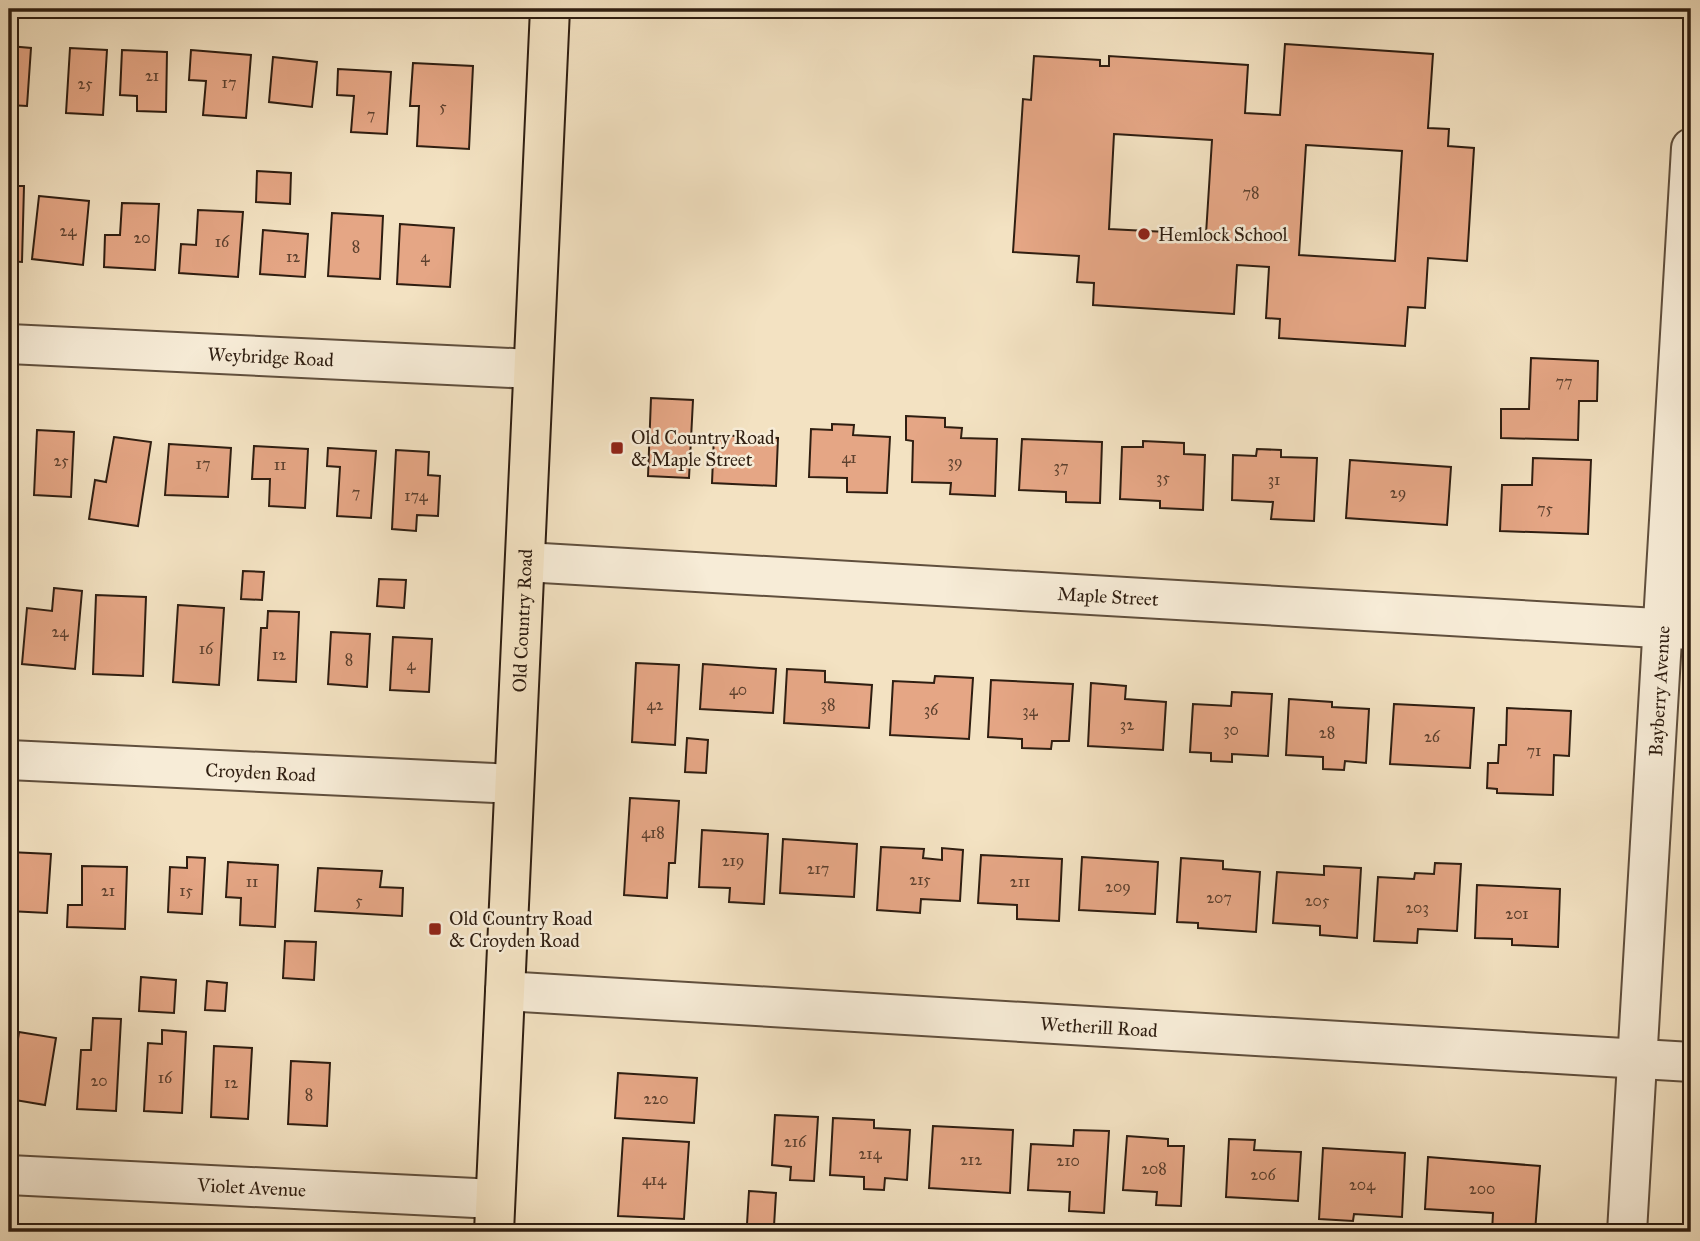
<svg xmlns="http://www.w3.org/2000/svg" width="1700" height="1241" font-family="'IM FELL Great Primer',serif">
<style>
.building{fill:#e5a685;stroke:#2f1e11;stroke-width:2;fill-rule:evenodd}
.lines{fill:none;stroke-linecap:round;stroke-linejoin:round}
.minor-casing{stroke:#604f3d;stroke-width:42}
.tertiary-casing{stroke:#604f3d;stroke-width:42}
.primary-casing{stroke:#2f1e11;stroke-width:42}
.minor{stroke:#f7ecd7;stroke-width:38}
.tertiary{stroke:#f7ecd7;stroke-width:38}
.primary{stroke:#f3e2c2;stroke-width:38}
.poi-dot{fill:#8f2418;stroke:#f7ecd7;stroke-width:2.5}
.labels{text-anchor:middle;dominant-baseline:central;stroke-width:5;stroke-linejoin:round;paint-order:stroke}
.number-label{font-size:16px;fill:#5c402e}
.poi-label{font-size:19px;fill:#2f1e11;stroke:#f7ecd7;text-anchor:start}
.street-label{font-size:19px;fill:#2f1e11;stroke:#f7ecd7}
</style>
<rect width="100%" height="100%" fill="#f3e2c2"/>
<filter id="stains"><feTurbulence type="fractalNoise" baseFrequency=".00286" numOctaves="4"/><feColorMatrix values="0 0 0 0 .2 0 0 0 0 .09 0 0 0 0 .02 0 0 0 .5 -.17"/></filter>
<radialGradient id="worn" r=".72"><stop offset=".6" stop-color="#630" stop-opacity="0"/><stop offset="1" stop-color="#630" stop-opacity=".3"/></radialGradient>
<g class="building">
<path d="M1285,44L1433,54L1428,128L1449,129L1448,146L1474,148L1467,261L1428,258L1425,308L1408,307L1405,346L1279,338L1280,319L1266,318L1269,267L1237,265L1234,314L1093,305L1094,283L1077,282L1079,256L1013,252L1023,99L1031,100L1034,56L1100,60V66H1109V56L1248,65L1245,113L1280,115ZM1114,134L1212,140L1206,234L1109,229ZM1306,145L1402,151L1395,261L1299,255Z"/>
<polygon points="9,46 31,48 27,106 9,105"/>
<polygon points="70,48 107,50 103,115 66,113"/>
<polygon points="122,50 167,52 166,112 137,111 137,96 120,95"/>
<polygon points="191,50 251,55 246,118 203,115 206,81 189,80"/>
<polygon points="273,57 317,62 312,107 269,102"/>
<polygon points="413,63 473,66 469,149 417,146 419,106 410,106"/>
<polygon points="338,69 391,72 387,134 351,132 354,96 337,95"/>
<polygon points="257,171 291,173 290,204 256,202"/>
<polygon points="9,186 24,186 22,262 9,261"/>
<polygon points="39,196 89,201 83,265 32,259"/>
<polygon points="122,203 159,204 155,270 104,267 105,235 120,235"/>
<polygon points="198,210 243,212 238,277 179,273 181,244 196,245"/>
<polygon points="332,213 383,216 380,279 328,276"/>
<polygon points="400,224 454,228 450,287 397,284"/>
<polygon points="263,230 308,234 305,277 260,274"/>
<polygon points="1531,358 1598,361 1597,401 1579,401 1578,440 1501,438 1501,409 1529,409"/>
<polygon points="651,398 693,400 689,478 648,476"/>
<polygon points="906,416 945,418 945,427 962,428 961,438 997,439 995,496 950,494 951,483 912,482 913,441 906,440"/>
<polygon points="832,424 854,425 853,435 890,437 887,493 847,492 847,478 809,477 811,429 832,430"/>
<polygon points="37,430 74,432 71,497 34,495"/>
<polygon points="9,433 14,434 9,478"/>
<polygon points="714,435 778,438 776,486 712,483"/>
<polygon points="114,437 151,442 138,526 89,519 95,480 106,482"/>
<polygon points="1022,439 1102,442 1100,503 1066,502 1066,492 1019,490"/>
<polygon points="1143,441 1184,443 1184,454 1205,455 1203,510 1160,508 1160,501 1120,499 1122,447 1143,447"/>
<polygon points="169,444 231,448 228,497 165,495"/>
<polygon points="254,446 308,449 305,508 269,506 270,479 252,479"/>
<polygon points="328,448 376,451 371,518 337,516 340,467 327,466"/>
<polygon points="1257,449 1281,450 1281,457 1317,458 1314,521 1271,519 1273,502 1232,500 1233,455 1256,456"/>
<polygon points="396,450 429,452 428,475 440,476 438,516 417,515 416,531 392,529"/>
<polygon points="1533,458 1591,460 1588,534 1500,531 1502,485 1532,485"/>
<polygon points="1350,460 1451,467 1447,525 1346,518"/>
<polygon points="243,571 264,572 262,600 241,599"/>
<polygon points="379,579 406,580 404,608 377,606"/>
<polygon points="54,588 82,591 75,669 22,664 27,608 52,611"/>
<polygon points="96,595 146,597 143,676 93,674"/>
<polygon points="178,605 224,608 219,685 173,682"/>
<polygon points="268,611 299,612 296,682 258,680 261,628 267,628"/>
<polygon points="331,632 370,634 367,687 328,684"/>
<polygon points="393,637 432,639 429,692 390,690"/>
<polygon points="636,663 679,665 675,745 632,742"/>
<polygon points="703,664 776,669 773,713 700,709"/>
<polygon points="787,669 825,671 825,682 872,685 869,728 784,723"/>
<polygon points="935,676 973,678 969,739 890,735 893,681 934,683"/>
<polygon points="991,680 1073,684 1069,741 1052,741 1051,749 1022,748 1022,739 988,737"/>
<polygon points="1091,683 1126,686 1125,699 1166,702 1163,750 1088,746"/>
<polygon points="1232,692 1272,694 1268,756 1232,754 1232,762 1211,761 1211,753 1190,752 1193,704 1231,706"/>
<polygon points="1289,699 1332,702 1332,707 1369,709 1366,763 1345,761 1344,770 1323,769 1323,757 1286,755"/>
<polygon points="1394,704 1474,708 1470,768 1390,764"/>
<polygon points="1507,708 1571,711 1569,756 1554,755 1553,795 1497,793 1497,789 1487,788 1488,763 1498,763 1499,745 1506,745"/>
<polygon points="687,738 708,740 706,773 685,772"/>
<polygon points="630,798 679,801 675,863 669,863 667,898 624,895"/>
<polygon points="702,830 768,834 764,904 729,902 730,888 699,887"/>
<polygon points="783,839 857,844 854,897 780,893"/>
<polygon points="881,847 924,849 923,858 942,860 942,848 963,850 960,901 921,899 920,913 877,910"/>
<polygon points="9,852 51,854 47,913 9,911"/>
<polygon points="981,855 1062,859 1059,921 1017,919 1017,905 978,903"/>
<polygon points="187,857 205,858 202,914 168,912 170,867 187,868"/>
<polygon points="1082,857 1158,862 1155,914 1079,910"/>
<polygon points="1181,858 1223,861 1223,869 1260,872 1256,932 1198,928 1198,923 1177,922"/>
<polygon points="228,862 278,865 275,927 240,925 241,898 226,897"/>
<polygon points="1435,863 1461,864 1457,931 1418,929 1417,943 1374,941 1378,877 1414,879 1415,873 1434,874"/>
<polygon points="82,866 127,867 125,929 67,927 68,905 82,905"/>
<polygon points="1324,866 1361,868 1357,938 1320,935 1320,926 1273,923 1277,872 1324,875"/>
<polygon points="318,868 382,871 380,887 403,888 402,916 315,911"/>
<polygon points="1477,885 1560,889 1558,947 1512,945 1512,939 1475,938"/>
<polygon points="285,941 316,942 314,980 283,978"/>
<polygon points="141,977 176,980 174,1013 139,1011"/>
<polygon points="207,981 227,983 225,1011 205,1010"/>
<polygon points="93,1018 121,1019 116,1111 77,1109 81,1050 91,1050"/>
<polygon points="162,1030 186,1032 182,1113 144,1111 148,1043 162,1044"/>
<polygon points="19,1032 56,1038 45,1105 9,1099"/>
<polygon points="214,1046 252,1048 248,1119 211,1117"/>
<polygon points="291,1061 330,1063 327,1126 288,1124"/>
<polygon points="618,1073 697,1078 694,1123 615,1118"/>
<polygon points="775,1115 818,1117 814,1181 790,1180 791,1167 772,1165"/>
<polygon points="833,1118 874,1120 874,1128 910,1130 907,1180 885,1178 884,1190 864,1189 864,1177 830,1175"/>
<polygon points="933,1126 1013,1130 1010,1193 929,1188"/>
<polygon points="1074,1130 1109,1131 1104,1213 1069,1211 1070,1192 1028,1190 1031,1144 1073,1146"/>
<polygon points="1127,1136 1168,1139 1168,1146 1184,1146 1181,1206 1156,1205 1157,1192 1123,1190"/>
<polygon points="623,1138 689,1142 684,1219 618,1216"/>
<polygon points="1229,1139 1255,1140 1254,1150 1301,1152 1298,1201 1226,1197"/>
<polygon points="1323,1148 1405,1153 1402,1217 1354,1214 1353,1221 1319,1219"/>
<polygon points="1428,1157 1540,1166 1535,1232 1492,1232 1493,1213 1425,1209"/>
<polygon points="749,1191 776,1193 774,1226 747,1224"/>
</g>
<g class="lines">
<defs>
<g id="minor">
<path id="s1" d="M9,344L532,369"/>
<path id="s2" d="M525,562L1691,630"/>
<path id="s3" d="M9,760L514,784"/>
<path id="s4" d="M9,1175L495,1199"/>
<path id="s5" d="M1627,1232L1691,148"/>
</g>
<g id="tertiary">
<path id="s6" d="M505,991L1691,1062"/>
</g>
<g id="primary">
<path id="s7" d="M494,1232L550,9"/>
</g>
</defs>
<use href="#minor" class="minor-casing"/>
<use href="#tertiary" class="tertiary-casing"/>
<use href="#primary" class="primary-casing"/>
<use href="#minor" class="minor"/>
<use href="#tertiary" class="tertiary"/>
<use href="#primary" class="primary"/>
</g>
<g class="poi-dot">
<circle cx="1144" cy="234" r="7"/>
<rect x="610" y="441" width="14" height="14" rx="3.5"/>
<rect x="428" y="922" width="14" height="14" rx="3.5"/>
</g>
<g class="labels">
<g class="number-label">
<text x="152" y="75">21</text>
<text x="229" y="82">17</text>
<text x="85" y="83">25</text>
<text x="443" y="106">5</text>
<text x="371" y="114">7</text>
<text x="1251" y="192">78</text>
<text x="68" y="230">24</text>
<text x="142" y="237">20</text>
<text x="222" y="241">16</text>
<text x="356" y="246">8</text>
<text x="293" y="256">12</text>
<text x="425" y="256">4</text>
<text x="1564" y="381">77</text>
<text x="849" y="457">41</text>
<text x="61" y="460">25</text>
<text x="955" y="461">39</text>
<text x="203" y="463">17</text>
<text x="280" y="464">11</text>
<text x="1061" y="466">37</text>
<text x="1163" y="477">35</text>
<text x="1274" y="479">31</text>
<text x="356" y="492">7</text>
<text x="1398" y="492">29</text>
<text x="416" y="495">174</text>
<text x="1545" y="508">75</text>
<text x="60" y="631">24</text>
<text x="206" y="648">16</text>
<text x="279" y="654">12</text>
<text x="349" y="659">8</text>
<text x="411" y="664">4</text>
<text x="738" y="689">40</text>
<text x="655" y="704">42</text>
<text x="828" y="704">38</text>
<text x="931" y="709">36</text>
<text x="1030" y="710">34</text>
<text x="1127" y="724">32</text>
<text x="1231" y="729">30</text>
<text x="1327" y="732">28</text>
<text x="1432" y="736">26</text>
<text x="1534" y="750">71</text>
<text x="653" y="832">418</text>
<text x="733" y="860">219</text>
<text x="818" y="868">217</text>
<text x="920" y="879">215</text>
<text x="252" y="881">11</text>
<text x="1020" y="881">211</text>
<text x="1118" y="886">209</text>
<text x="108" y="890">21</text>
<text x="186" y="890">15</text>
<text x="1219" y="897">207</text>
<text x="359" y="900">5</text>
<text x="1317" y="900">205</text>
<text x="1417" y="907">203</text>
<text x="1517" y="913">201</text>
<text x="165" y="1077">16</text>
<text x="99" y="1080">20</text>
<text x="231" y="1082">12</text>
<text x="309" y="1094">8</text>
<text x="656" y="1098">220</text>
<text x="795" y="1141">216</text>
<text x="870" y="1153">214</text>
<text x="971" y="1159">212</text>
<text x="1068" y="1160">210</text>
<text x="1154" y="1168">208</text>
<text x="1263" y="1174">206</text>
<text x="654" y="1179">414</text>
<text x="1362" y="1184">204</text>
<text x="1482" y="1188">200</text>
</g>
<g class="poi-label">
<text x="1158" y="234">Hemlock School</text>
<text x="631" y="437">Old Country Road<tspan x="631" dy="22">&amp; Maple Street</tspan></text>
<text x="449" y="918">Old Country Road<tspan x="449" dy="22">&amp; Croyden Road</tspan></text>
</g>
<g class="street-label">
<text stroke="none"><textPath href="#s1" startOffset="262">Weybridge Road</textPath></text>
<text stroke="none"><textPath href="#s2" startOffset="584">Maple Street</textPath></text>
<text stroke="none"><textPath href="#s7" startOffset="612">Old Country Road</textPath></text>
<text stroke="none"><textPath href="#s5" startOffset="542">Bayberry Avenue</textPath></text>
<text stroke="none"><textPath href="#s3" startOffset="252">Croyden Road</textPath></text>
<text stroke="none"><textPath href="#s6" startOffset="595">Wetherill Road</textPath></text>
<text stroke="none"><textPath href="#s4" startOffset="243">Violet Avenue</textPath></text>
</g>
</g>
<rect width="1700" height="1241" fill="none" stroke="#f3e2c2" stroke-width="35"/>
<rect x="10" y="10" width="1679" height="1220" fill="none" stroke="#2f1e11" stroke-width="3.5"/>
<rect x="18" y="18" width="1665" height="1206" fill="none" stroke="#2f1e11" stroke-width="2"/>
<rect width="100%" height="100%" filter="url(#stains)"/>
<rect width="100%" height="100%" fill="url(#worn)"/>
</svg>
